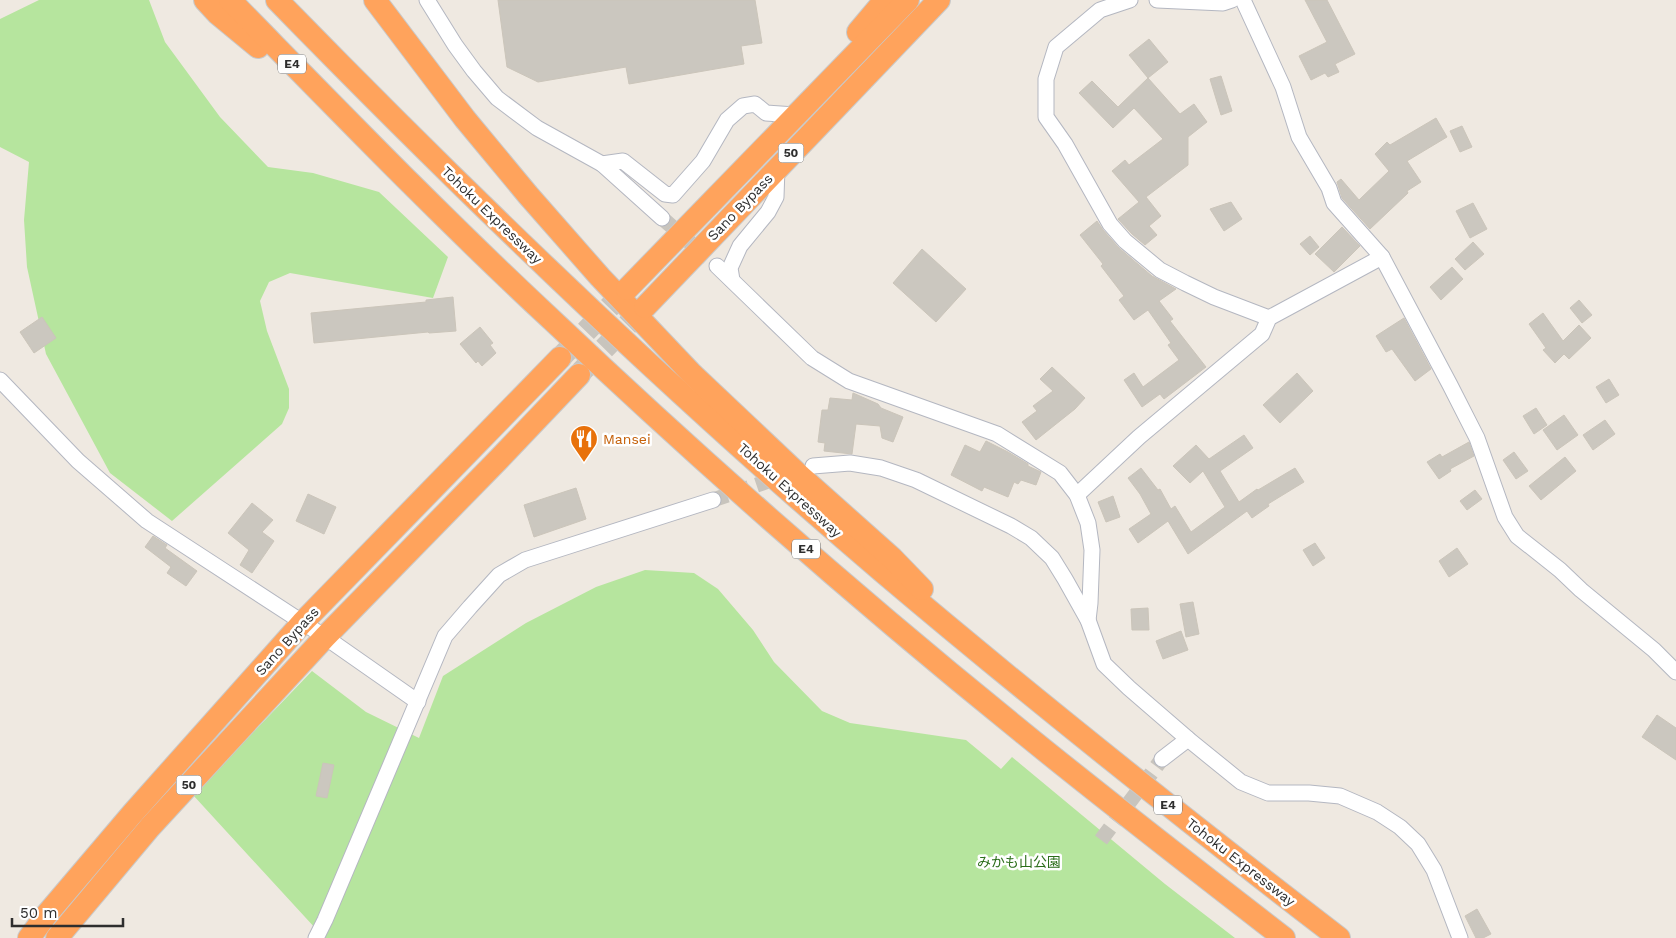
<svg xmlns="http://www.w3.org/2000/svg" width="1676" height="938" font-family="'Work Sans','Noto Sans JP',sans-serif">
<style>
.green{fill:#b6e59e}
.building{fill:#cbc7bf;stroke:#cbc5ba}
.lines{fill:none;stroke-linecap:round;stroke-linejoin:round}
.minor-tunnel{stroke:#c8c4bd;stroke-width:15;stroke-dasharray:15 8;stroke-linecap:butt}
.highway-tunnel{stroke:#c8c4bd;stroke-width:22;stroke-dasharray:22 11;stroke-linecap:butt}
.minor-casing{stroke:#b4b7c1;stroke-width:17}
.highway-casing{stroke:#c9c9c9;stroke-width:24}
.minor{stroke:#fff;stroke-width:15}
.highway{stroke:#ffa35c;stroke-width:22}
.labels{text-anchor:middle;dominant-baseline:central;stroke-width:5;stroke-linejoin:round;paint-order:stroke}
.shield{fill:#fff;stroke:#6d6d6d;stroke-width:1}
.shield-label{font-size:12px;font-weight:bold;fill:#2e2e2e}
.street-label{font-size:14px;fill:#2e2e2e;stroke:#fff}
.food-label{font-size:14px;fill:#c56008;stroke:#fff;text-anchor:start}
.park-label{font-size:14px;fill:#2c6e1b;stroke:#fff}
</style>
<rect width="100%" height="100%" fill="#efe9e1"/>
<g class="green">
<polygon points="39,0 149,0 165,42 220,117 268,167 313,173 379,192 448,257 433,298 290,273 269,282 260,301 267,331 289,389 289,408 282,424 172,521 110,473 46,354 27,267 24,220 29,162 0,147 0,19"/>
<polygon points="645,570 694,573 718,589 753,630 774,662 822,711 850,723 966,740 1001,769 1012,757 1165,884 1235,938 313,938 316,929 193,795 312,671 366,712 419,738 443,676 526,623 596,587"/>
</g>
<g class="building">
<polygon points="498,0 755,0 762,43 741,46 744,64 629,84 626,67 538,82 507,67"/>
<polygon points="1305,0 1327,0 1355,54 1335,64 1339,72 1328,77 1325,73 1311,80 1299,56 1327,42"/>
<polygon points="1149,39 1168,62 1148,78 1129,55"/>
<polygon points="1221,76 1232,111 1221,115 1210,79"/>
<polygon points="1148,78 1180,114 1194,104 1207,122 1188,137 1188,165 1146,197 1161,216 1149,226 1157,235 1145,245 1132,234 1118,219 1139,202 1112,171 1125,160 1129,165 1163,139 1134,108 1113,128 1079,93 1092,81 1118,107"/>
<polygon points="1436,118 1447,137 1407,161 1421,182 1407,191 1408,193 1370,229 1342,198 1337,182 1341,179 1359,200 1389,171 1375,154 1387,142 1390,145"/>
<polygon points="1462,126 1472,147 1460,152 1450,131"/>
<polygon points="1231,202 1242,219 1224,231 1210,209"/>
<polygon points="1473,203 1487,229 1470,238 1456,211"/>
<polygon points="1097,221 1103,230 1119,248 1152,276 1176,289 1159,301 1173,319 1170,321 1206,367 1164,399 1160,394 1142,407 1124,380 1134,373 1143,387 1179,360 1168,345 1171,343 1148,310 1134,320 1119,300 1124,296 1101,266 1103,264 1080,235"/>
<polygon points="1342,227 1360,246 1334,272 1315,254"/>
<polygon points="1310,236 1319,247 1310,255 1300,244"/>
<polygon points="1473,242 1484,254 1465,270 1455,259"/>
<polygon points="922,249 966,289 936,322 893,283"/>
<polygon points="1452,267 1463,279 1441,300 1430,287"/>
<polygon points="453,297 456,331 429,333 428,332 314,343 311,313 426,302 426,300"/>
<polygon points="1579,300 1592,315 1582,323 1570,308"/>
<polygon points="1543,313 1563,341 1579,325 1591,338 1569,359 1564,354 1555,363 1543,350 1546,348 1529,324"/>
<polygon points="42,317 56,338 34,353 20,332"/>
<polygon points="1404,318 1431,369 1415,381 1392,349 1386,352 1376,336"/>
<polygon points="480,327 493,343 490,345 496,353 482,366 478,361 476,363 460,344"/>
<polygon points="1052,367 1085,398 1075,409 1036,440 1022,422 1037,411 1033,406 1053,391 1040,379"/>
<polygon points="1297,373 1313,391 1280,423 1263,405"/>
<polygon points="1609,379 1619,395 1606,403 1596,387"/>
<polygon points="853,393 878,404 881,408 903,417 893,442 882,438 880,426 856,424 852,454 824,451 825,443 818,442 822,410 828,410 830,398 852,400"/>
<polygon points="1536,408 1547,425 1534,434 1523,416"/>
<polygon points="1564,415 1578,435 1557,450 1543,430"/>
<polygon points="1605,420 1615,434 1593,450 1583,435"/>
<polygon points="1244,435 1253,448 1220,471 1239,502 1257,489 1258,490 1295,468 1304,482 1268,504 1269,506 1252,518 1247,511 1188,554 1168,521 1138,543 1129,529 1151,514 1140,494 1128,478 1141,468 1158,490 1160,489 1171,509 1175,506 1191,532 1225,507 1203,471 1190,483 1173,466 1196,445 1209,459"/>
<polygon points="986,441 1008,452 1028,464 1028,466 1041,472 1036,485 1021,480 1018,484 1014,482 1008,497 984,487 982,491 951,475 965,445 980,452"/>
<polygon points="1469,442 1474,456 1450,469 1451,471 1439,479 1427,462 1440,454 1442,457"/>
<polygon points="1514,452 1528,471 1516,479 1503,460"/>
<polygon points="1565,457 1576,471 1541,500 1529,486"/>
<polygon points="576,488 586,519 534,537 524,505"/>
<polygon points="1475,490 1482,499 1467,510 1460,501"/>
<polygon points="308,494 336,507 324,534 296,521"/>
<polygon points="1113,496 1120,517 1106,522 1098,502"/>
<polygon points="252,503 273,520 262,532 274,541 252,573 240,565 249,550 228,533"/>
<polygon points="153,536 167,545 165,548 197,571 186,586 167,573 171,567 145,547"/>
<polygon points="1315,543 1325,558 1313,566 1303,550"/>
<polygon points="1457,548 1468,564 1449,577 1439,561"/>
<polygon points="1193,602 1199,634 1186,637 1180,604"/>
<polygon points="1148,608 1149,630 1132,630 1131,609"/>
<polygon points="1181,631 1188,650 1163,659 1156,641"/>
<polygon points="1657,715 1676,728 1676,760 1642,737"/>
<polygon points="323,763 334,765 327,798 316,796"/>
<polygon points="1477,909 1491,934 1483,938 1476,938 1465,916"/>
</g>
<g class="lines">
<g class="minor-tunnel">
<polyline points="662,218 717,266"/>
<polyline points="713,500 783,476"/>
<polyline points="1101,840 1162,759"/>
</g>
<g class="highway-tunnel">
<polyline points="563,355 627,289"/>
<polyline points="581,372 645,307"/>
</g>
<defs>
<g id="minor">
<polyline points="427,0 455,45 474,71 497,98 537,128 602,164 662,218"/>
<polyline points="1130,0 1100,10 1056,47 1046,79 1046,117 1065,144 1110,224 1125,241 1160,270 1185,283 1214,297 1269,318"/>
<polyline points="1157,0 1223,3 1232,0"/>
<polyline points="1243,0 1283,87 1299,137 1329,188 1334,203 1382,257 1450,385 1477,438 1505,517 1517,536 1560,570 1581,590 1654,650 1676,672"/>
<polyline points="602,164 623,161 665,194 673,195 703,161 727,120 743,106 755,104 766,113 795,115"/>
<polyline points="717,266 812,358 849,381 997,434 1060,473 1077,495 1088,523 1092,550 1090,603 1088,620"/>
<polyline points="732,280 730,268 740,246 768,212 776,197 777,168"/>
<polyline points="0,380 78,461 147,521 325,637 418,702"/>
<polyline points="813,466 850,463 881,468 916,480 1011,526 1031,538 1052,558 1065,579 1088,620 1104,664 1129,688 1188,739 1241,782 1268,793 1309,793 1340,796 1377,812 1400,827 1418,844 1434,870 1460,938"/>
<polyline points="1077,495 1139,437 1262,334 1269,318 1382,257"/>
<polyline points="1162,759 1188,739"/>
<polyline points="316,938 325,920 445,636 470,607 499,575 525,560 713,500"/>
</g>
<g id="highway">
<polyline points="205,0 218,14 258,47"/>
<path d="M230,0C336,108 441,217 552,320C703,463 860,601 1022,732C1108,802 1196,870 1284,938"/>
<path d="M277,0C471,199 671,392 883,572C1032,698 1184,819 1339,938"/>
<polyline points="375,0 465,119 528,195 600,277 692,374 800,476 892,558 922,589"/>
<polyline points="858,32 885,0"/>
<polyline points="627,289 908,0"/>
<polyline points="645,307 939,0"/>
<polyline points="29,938 47,914 132,814 302,623 560,358"/>
<polyline points="57,938 150,827 325,637 499,459 579,375"/>
</g>
</defs>
<use href="#minor" class="minor-casing"/>
<use href="#highway" class="highway-casing"/>
<use href="#minor" class="minor"/>
<use href="#highway" class="highway"/>
</g>
<defs>
<symbol id="restaurant-pin" viewBox="-11 -11 22 30"><path d="M0 17L-7.5 6A9.5 9.5 0 1 1 7.5 6Z" fill="#e8710a" stroke="#fff"/><path d="M-5-6h1v4h1v-4h1v4h1v-4h1v5L-1.5 .5V6h-2V.5L-5-1ZM5-6V6H3V1.5H1.5Q1.5-4 5-6Z" fill="#fff"/></symbol>
</defs>
<g fill-rule="evenodd">
<use href="#restaurant-pin" x="568" y="423" width="32" height="43"/>
</g>
<g class="labels">
<g class="shield">
<rect x="278" y="54.5" width="28" height="19" rx="4"/>
<rect x="778.5" y="143.5" width="25" height="19" rx="4"/>
<rect x="792" y="539.5" width="28" height="19" rx="4"/>
<rect x="176.5" y="775.5" width="25" height="19" rx="4"/>
<rect x="1154" y="795.5" width="28" height="19" rx="4"/>
</g>
<g class="shield-label">
<text x="292" y="64">E4</text>
<text x="791" y="153">50</text>
<text x="806" y="549">E4</text>
<text x="189" y="785">50</text>
<text x="1168" y="805">E4</text>
</g>
<g class="street-label">
<text transform="translate(740 207) rotate(-46)">Sano Bypass</text>
<text transform="translate(492 215) rotate(44)">Tohoku Expressway</text>
<text transform="translate(790 490) rotate(42)">Tohoku Expressway</text>
<text transform="translate(287 641) rotate(-48)">Sano Bypass</text>
<text transform="translate(1241 862) rotate(38)">Tohoku Expressway</text>
</g>
<g class="food-label">
<text x="603" y="439">Mansei</text>
</g>
<g class="park-label">
<text x="1019" y="862">みかも山公園</text>
</g>
</g>
<path d="M12 918v8h111v-8" fill="none" stroke="#2e2e2e" stroke-width="2.5"/>
<text x="20" y="918" font-size="15" fill="#2e2e2e" stroke="#ffffff" stroke-width="4" paint-order="stroke">50 m</text>
</svg>
